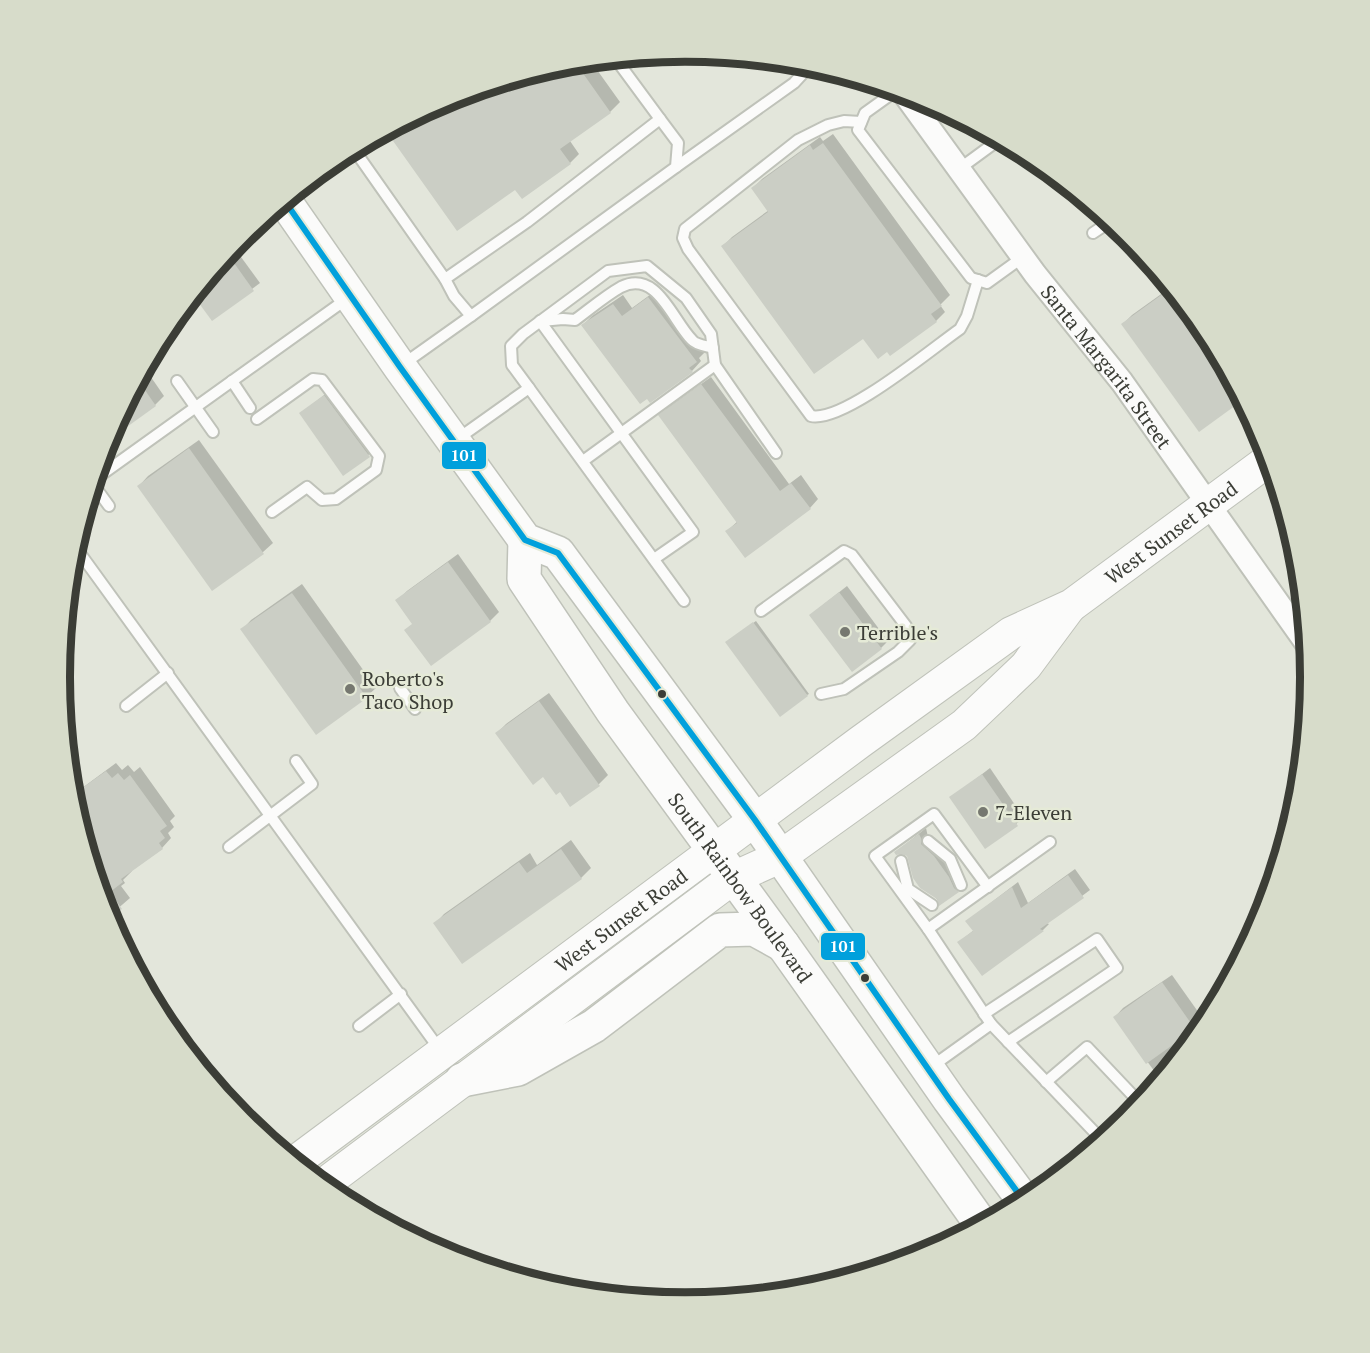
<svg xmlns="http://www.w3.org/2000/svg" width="1370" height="1353" font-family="'PT Serif',serif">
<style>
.shadow{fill:#0003}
.building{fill:#cbcec5}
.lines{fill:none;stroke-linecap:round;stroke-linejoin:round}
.lane-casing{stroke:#bfc2b9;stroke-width:14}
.street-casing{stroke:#bfc2b9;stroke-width:26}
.secondary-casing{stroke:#bfc2b9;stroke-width:34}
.primary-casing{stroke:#bfc2b9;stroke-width:36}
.lane{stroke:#fbfbfa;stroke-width:10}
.street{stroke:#fbfbfa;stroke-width:22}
.secondary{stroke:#fbfbfa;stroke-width:32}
.primary{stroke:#fbfbfa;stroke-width:33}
.bus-1-casing{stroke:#e5ead7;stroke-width:10}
.bus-1{stroke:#00a0dc;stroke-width:6}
.poi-dot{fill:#767870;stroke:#e5ead7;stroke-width:2}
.bus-dot{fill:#3b3d36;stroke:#e5ead7;stroke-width:2}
.labels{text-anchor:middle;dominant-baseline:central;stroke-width:5;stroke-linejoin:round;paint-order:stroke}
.street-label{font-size:20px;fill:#3b3d36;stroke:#e5ead7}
.poi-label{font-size:20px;fill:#3b3d36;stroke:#e5ead7;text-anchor:start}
.rim{fill:none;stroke:#3b3d36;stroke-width:8}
.line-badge{stroke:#e5ead7;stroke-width:2}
.badge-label{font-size:16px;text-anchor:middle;font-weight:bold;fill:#fff}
</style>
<rect width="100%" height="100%" fill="#e3e6db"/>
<g class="shadow">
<polygon points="590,60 620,102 610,112 570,141 579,154 570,163 515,188 388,131 446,98 529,73 533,79 550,67 563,63"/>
<polygon points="833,134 950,295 940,305 945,312 936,321 863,337 723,246 732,237 769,210 753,188 762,179 820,137 823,141"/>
<polygon points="233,246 260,283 212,319 194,293"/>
<polygon points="1171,287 1205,329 1242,399 1200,430 1123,324 1132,315"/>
<polygon points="658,289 705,352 699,358 701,361 692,371 583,325 592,316 623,295 632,308"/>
<polygon points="144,367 164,396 155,405 107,437"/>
<polygon points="711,377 789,484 801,475 818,499 810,508 727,531 738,521 660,416 669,407"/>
<polygon points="332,389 376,449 343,474 301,413"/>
<polygon points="199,440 273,543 263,552 213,589 139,486 148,476"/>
<polygon points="458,554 499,612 490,621 413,623 397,601 407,591"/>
<polygon points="302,584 376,688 366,697 242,630 251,620"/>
<polygon points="847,586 888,641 881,648 818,609"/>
<polygon points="756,621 809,694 807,695 729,640"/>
<polygon points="549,693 608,775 599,784 571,805 560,790 497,733 506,724"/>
<polygon points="116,763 122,770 128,765 134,772 140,767 175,816 170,821 174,827 168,833 171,838 162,848 131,870 132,871 123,880 125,883 121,886 130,898 108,917 71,790 74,794"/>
<polygon points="990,768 1024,818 985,847 951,798"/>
<polygon points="926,828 928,837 964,884 940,904 908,855 896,852"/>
<polygon points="571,840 591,868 581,878 463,962 435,924 444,914 530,853 537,865"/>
<polygon points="1075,869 1090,890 1046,923 1049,924 1043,930 982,974 959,942 974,930 967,921 1018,882 1028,903"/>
<polygon points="1172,975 1206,1023 1160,1079 1115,1017 1123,1008"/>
<polygon points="206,1062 245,1115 242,1118 200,1066"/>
</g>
<g class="building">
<polygon points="575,62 611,113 560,149 571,164 522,199 515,190 457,231 386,131 446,98 516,77 523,87 553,66"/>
<polygon points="823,143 942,306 931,314 937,322 890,356 887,352 878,359 863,339 814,374 721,246 768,212 751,188 810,145 813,150"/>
<polygon points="227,253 254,291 212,321 193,295"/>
<polygon points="1171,288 1205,329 1243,400 1199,432 1121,324"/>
<polygon points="648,297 697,362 689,368 693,372 650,403 647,399 640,404 581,325 613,304 622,316"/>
<polygon points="138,380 156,406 106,442 107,437"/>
<polygon points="701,384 780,491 791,483 811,509 745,558 725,531 737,523 658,415"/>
<polygon points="324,395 370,457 343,476 299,413"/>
<polygon points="189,448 264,554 212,591 137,486"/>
<polygon points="448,562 491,622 431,666 404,630 412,624 395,600"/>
<polygon points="839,592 882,649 852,672 809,615"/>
<polygon points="292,593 367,698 316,735 240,629"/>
<polygon points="753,622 808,696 780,717 725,642"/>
<polygon points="539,701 600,786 570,807 560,792 556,795 543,777 533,785 495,733"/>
<polygon points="106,771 112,778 118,773 124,780 130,775 167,826 160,831 165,838 159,843 163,849 121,879 123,882 110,892 122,909 109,919 71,796"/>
<polygon points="982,774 1018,826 985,849 949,797"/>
<polygon points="919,834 921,838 921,844 934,856 949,877 954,888 959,892 939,906 937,899 920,888 913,878 907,856 902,854 896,855 894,852"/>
<polygon points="561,849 582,879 462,964 433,923 519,862 527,873"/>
<polygon points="1068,875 1084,898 1040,929 1044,931 982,976 957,942 973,931 965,921 1012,887 1021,908"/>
<polygon points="1162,982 1195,1029 1146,1064 1113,1017"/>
</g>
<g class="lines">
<defs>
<g id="lane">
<polyline points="897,90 865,113 858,130 971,278 987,283 1023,257"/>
<path d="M861,122L844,121L828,125L798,140L685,229L683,238L688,249L811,416C843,423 930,350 960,329L967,316L978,280"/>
<polyline points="353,148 445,279 527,222 660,119 615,58"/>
<polyline points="676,167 794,83 805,71 804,63"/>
<polyline points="959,169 1000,139"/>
<polyline points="1093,233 1111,221"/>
<polyline points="471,316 676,167 678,143 660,119"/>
<polyline points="540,321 693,532 654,559"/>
<path d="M541,321L563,319L575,320C590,309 605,296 621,287C657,269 672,320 692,340C696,345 707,346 713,348"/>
<polyline points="402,365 471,316 454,296 445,279"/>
<polyline points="177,381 213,432"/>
<polyline points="232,381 250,408"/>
<polyline points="529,388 512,365 511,346 523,334 608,271 647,266 686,298 711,334 715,365 776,453"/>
<polyline points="257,419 313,379 322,380 379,456 376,470 336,499 322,500 307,487 272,512"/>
<polyline points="456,440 529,388 684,601"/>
<polyline points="583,461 715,365"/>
<polyline points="94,480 348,298"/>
<polyline points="93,484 109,506"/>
<polyline points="74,545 440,1050"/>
<polyline points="761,611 844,551 852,555 906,626 910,640 898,652 844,689 821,694"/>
<polyline points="400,688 415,709"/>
<polyline points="126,706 168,673"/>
<polyline points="928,841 950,859 961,885"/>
<polyline points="229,847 312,784 296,761"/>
<polyline points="901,861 908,889 932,905"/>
<polyline points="988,887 934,814 875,856 928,929 991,1024"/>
<polyline points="928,929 1050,842"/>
<polyline points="984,1014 1097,939 1117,968 1008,1042"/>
<polyline points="359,1026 401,994"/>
<polyline points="931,1067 991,1024 1102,1140"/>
<polyline points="1046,1082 1087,1047 1140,1103"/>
</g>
<g id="street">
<path id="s1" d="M903,92L1035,274L1122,382L1307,644"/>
</g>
<g id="secondary">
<path id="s2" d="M295,1162L860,742L1011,633L1072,605L1270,459"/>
<polyline points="323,1185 733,878 780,857 964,725 1026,666 1069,608"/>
</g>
<g id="primary">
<polyline points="284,200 400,367 525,540 558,553 755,820 949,1099 1024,1201"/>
<path id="s3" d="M525,540L524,579L613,712L783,945L981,1224"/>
<polyline points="462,1080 518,1069 594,1026 720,930 754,929 783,945"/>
</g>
</defs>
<use href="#lane" class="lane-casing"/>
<use href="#street" class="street-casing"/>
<use href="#secondary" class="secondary-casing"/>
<use href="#primary" class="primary-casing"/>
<use href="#lane" class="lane"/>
<use href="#street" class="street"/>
<use href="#secondary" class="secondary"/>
<use href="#primary" class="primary"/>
<defs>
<polyline id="bus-1" points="284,200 400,367 525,540 558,553 755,820 949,1099 1024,1201"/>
</defs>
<use href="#bus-1" class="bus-1-casing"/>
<use href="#bus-1" class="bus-1"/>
</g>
<g class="poi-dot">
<circle cx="845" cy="632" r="6"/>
<circle cx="350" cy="689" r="6"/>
<circle cx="983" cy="812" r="6"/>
</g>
<g class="bus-dot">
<circle cx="662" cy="694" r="5"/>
<circle cx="865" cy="978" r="5"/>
</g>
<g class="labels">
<g class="street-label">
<text stroke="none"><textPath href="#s1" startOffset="342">Santa Margarita Street</textPath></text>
<text stroke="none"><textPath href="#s2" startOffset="1080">West Sunset Road</textPath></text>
<text stroke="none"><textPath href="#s3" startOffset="416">South Rainbow Boulevard</textPath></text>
<text stroke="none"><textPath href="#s2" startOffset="406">West Sunset Road</textPath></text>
</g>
<g class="poi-label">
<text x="857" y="632">Terrible's</text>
<text x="362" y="678">Roberto's<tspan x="362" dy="23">Taco Shop</tspan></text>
<text x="995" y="812">7-Eleven</text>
</g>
</g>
<path d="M0 0H1370V1353H0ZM70 677a615 615 0 1 1 1230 0a615 615 0 1 1-1230 0Z" fill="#d7dcca" fill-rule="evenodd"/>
<path class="rim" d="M70 677a615 615 0 1 1 1230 0a615 615 0 1 1-1230 0Z"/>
<g class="line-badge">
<rect x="441" y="441" width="46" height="29" rx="6" fill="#00a0dc"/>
<rect x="820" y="932" width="46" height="29" rx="6" fill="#00a0dc"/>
</g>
<g class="badge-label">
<text x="464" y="461">101</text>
<text x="843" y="952">101</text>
</g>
</svg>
